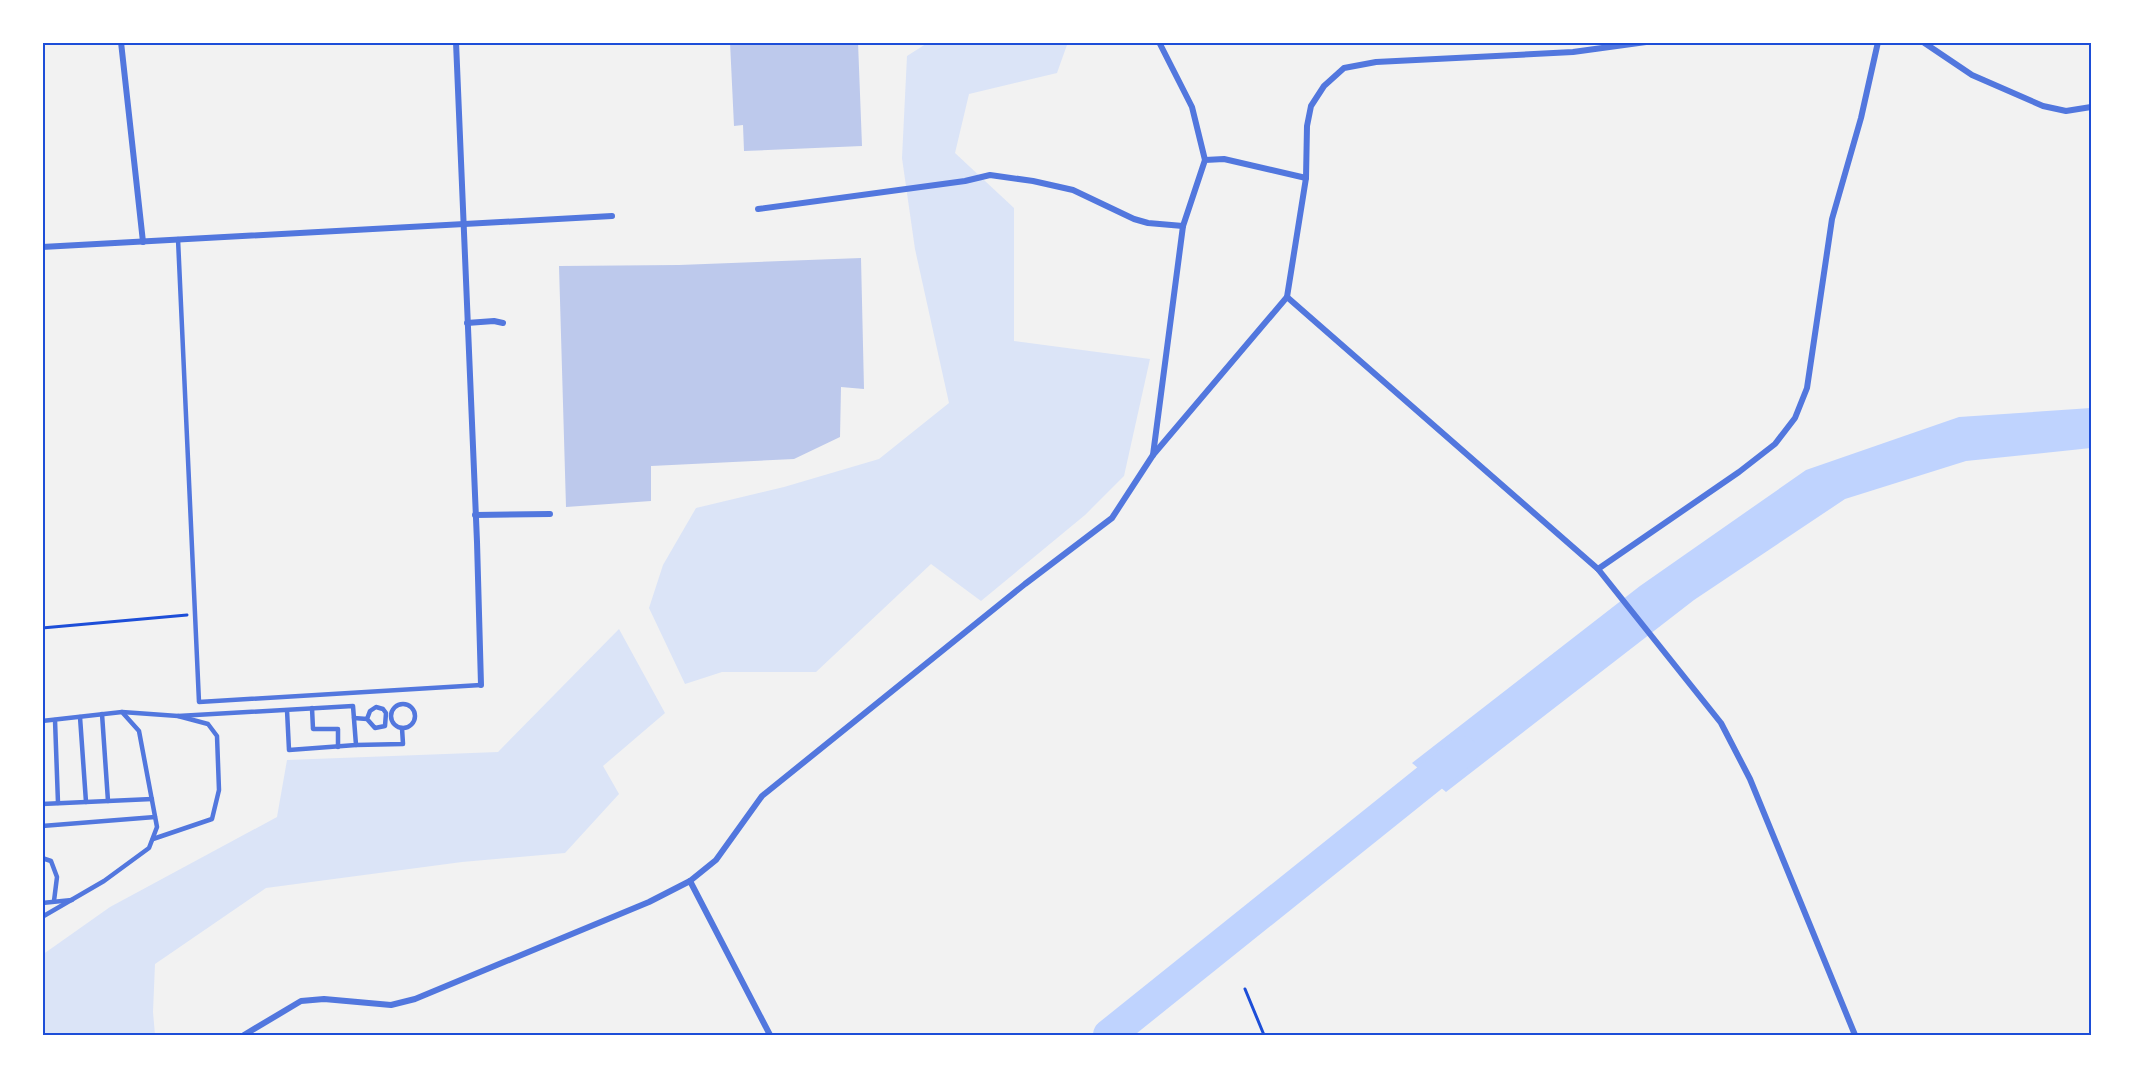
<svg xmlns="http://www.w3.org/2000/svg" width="2133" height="1077" font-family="Manrope,sans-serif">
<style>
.green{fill:#dbe4f7}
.water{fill:#bfd3fe}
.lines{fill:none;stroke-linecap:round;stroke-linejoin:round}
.river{stroke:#bfd3fe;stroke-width:32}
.building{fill:#bdc9ec}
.path{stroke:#1d4ed8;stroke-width:3}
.service{stroke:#5277de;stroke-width:4.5}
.minor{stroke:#5277de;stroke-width:6}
.neatline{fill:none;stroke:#1d4ed8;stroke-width:2}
</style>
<rect width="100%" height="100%" fill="#f2f2f2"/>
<g class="green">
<polygon points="929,42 1068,42 1057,73 969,94 955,153 1014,208 1014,341 1150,359 1124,476 1085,515 981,601 931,564 816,672 722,672 685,684 649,608 663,565 696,508 784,487 879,459 949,403 915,249 902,158 907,56"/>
<polygon points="619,629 665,713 603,766 619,794 565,853 462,862 266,888 155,964 153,1012 155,1035 42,1035 42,955 110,907 277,817 287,760 498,752"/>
</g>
<polygon class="water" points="2091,408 2091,448 1966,461 1845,499 1694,600 1446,792 1412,763 1640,586 1806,470 1959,417"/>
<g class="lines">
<polyline class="river" points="1109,1035 1462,752"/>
</g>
<g class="building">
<polygon points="730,42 858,42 862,146 744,151 743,125 734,126"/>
<polygon points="861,258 864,389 841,387 840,437 794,459 651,466 651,501 566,507 559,266 679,265"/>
</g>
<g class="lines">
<g class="path">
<polyline points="42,628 187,615"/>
<polyline points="1245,989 1264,1035"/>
</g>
<g class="service">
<polyline points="178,239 199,702 481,685"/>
<circle cx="403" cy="716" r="12"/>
<polyline points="312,708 313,729 338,729 338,747"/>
<polyline points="122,712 178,716 208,724 217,736 219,790 212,819 153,839"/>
<polyline points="102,714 108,801"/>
<polyline points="178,716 353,706 356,745 289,750 287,710"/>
<polyline points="80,717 86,802"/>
<polyline points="354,718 367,719 370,711 376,707 383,709 386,713 385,726 375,728 367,719"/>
<polyline points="55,720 58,803"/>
<polyline points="42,721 122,712 139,731 157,827 149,848 104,881 42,917"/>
<polyline points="356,745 403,744 402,728"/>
<polyline points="42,804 152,799"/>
<polyline points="42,826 155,817"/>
<polyline points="42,858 51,861 57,877 54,901"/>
<polyline points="42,903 72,900"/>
</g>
<g class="minor">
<polyline points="121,42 143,242"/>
<polyline points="456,42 477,542 481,685"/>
<polyline points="1159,42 1192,107 1205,160"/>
<polyline points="1923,42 1972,75 2043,106 2066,111 2091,107"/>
<polyline points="758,209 965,181 990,175 1033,181 1073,190 1134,219 1148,223 1183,226"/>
<polyline points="42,247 612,216"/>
<polyline points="1287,297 1598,569 1721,723 1750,779 1855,1035"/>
<polyline points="467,323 494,321 503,323"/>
<polyline points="1153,455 1183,226 1205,160 1224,159 1306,178"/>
<polyline points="475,515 550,514"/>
<polyline points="1598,569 1739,472 1775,444 1795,418 1807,388 1832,219 1861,118 1878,42"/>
<polyline points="690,881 770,1035"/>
<polyline points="244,1035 301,1001 324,999 391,1005 415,999 649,902 690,881 716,860 762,796 1025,584 1112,518 1153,455 1287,297 1306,178 1307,126 1311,106 1324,86 1344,68 1376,62 1573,52 1646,42"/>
</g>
</g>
<rect width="2133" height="1077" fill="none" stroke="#ffffff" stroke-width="87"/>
<rect x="44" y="44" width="2046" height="990" class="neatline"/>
</svg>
